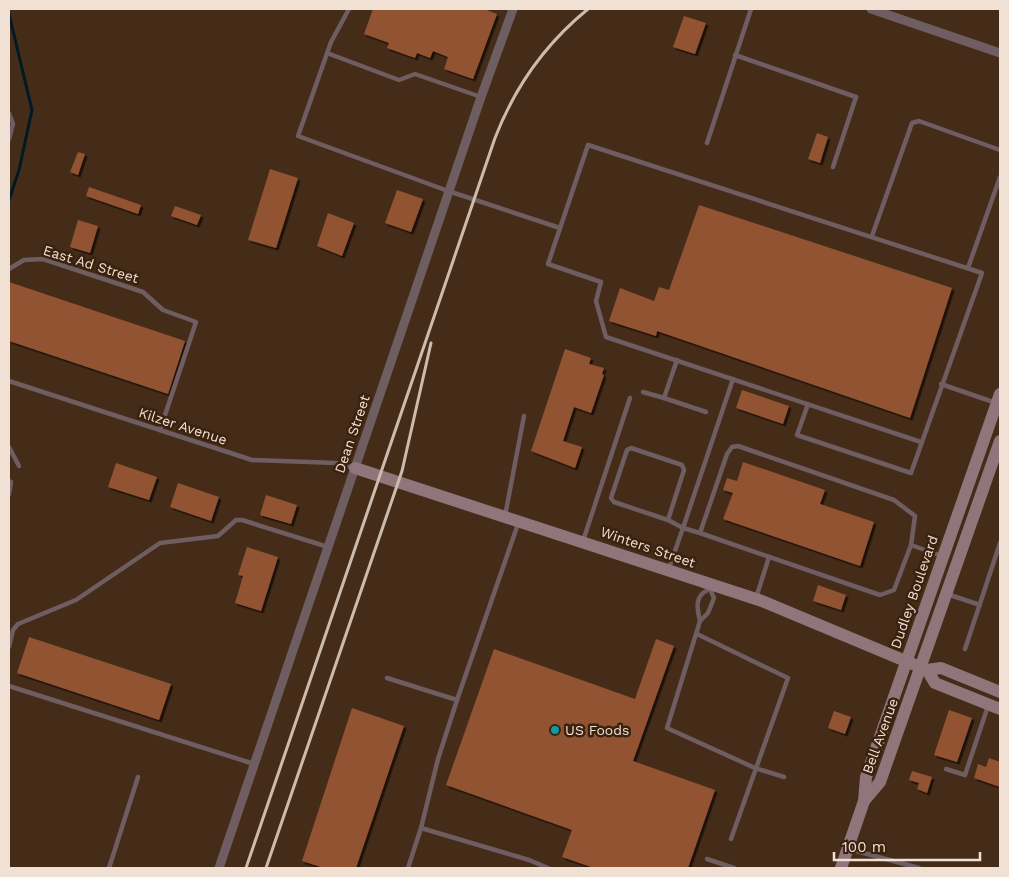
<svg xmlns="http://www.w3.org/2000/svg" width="1009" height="877" font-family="'Work Sans',sans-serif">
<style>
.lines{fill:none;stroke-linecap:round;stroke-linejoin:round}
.stream{stroke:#011924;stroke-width:3}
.building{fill:#915331;filter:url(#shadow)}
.lane{stroke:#6f5e61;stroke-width:4.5}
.street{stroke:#6f5e61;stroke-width:9}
.secondary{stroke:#90767a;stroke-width:12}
.rail{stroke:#cdbcae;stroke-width:3}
.culture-dot{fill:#0f9aa8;stroke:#3a220f;stroke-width:2}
.labels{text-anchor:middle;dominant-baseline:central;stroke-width:5;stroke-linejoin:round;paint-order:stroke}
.street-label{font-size:14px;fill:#f1e1d5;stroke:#3a220f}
.poi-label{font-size:14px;fill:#f1e1d5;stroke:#3a220f;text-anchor:start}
</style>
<defs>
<filter id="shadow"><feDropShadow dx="2.5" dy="2.5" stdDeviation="0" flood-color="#0009"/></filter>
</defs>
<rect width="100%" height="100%" fill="#452c19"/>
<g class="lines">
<polyline class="stream" points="9,14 32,110 19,170 9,200"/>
</g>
<g class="building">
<polygon points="373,9 484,9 497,14 473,79 444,69 448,57 433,51 430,58 417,53 415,58 387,48 389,43 364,34"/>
<polygon points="684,16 706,23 695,54 673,47"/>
<polygon points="817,133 828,137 820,163 808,159"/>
<polygon points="78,152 85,154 78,175 70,172"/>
<polygon points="270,169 298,178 276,248 248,240"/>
<polygon points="89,187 141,205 138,214 86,196"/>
<polygon points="397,190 423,199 411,232 385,223"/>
<polygon points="699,205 952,288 910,418 657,331 656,336 609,321 620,288 654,301 659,287 669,290"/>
<polygon points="175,206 201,215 197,225 171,216"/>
<polygon points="328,213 354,223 342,256 317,246"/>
<polygon points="78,220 98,226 90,253 70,247"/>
<polygon points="9,282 185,341 168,394 9,341"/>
<polygon points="565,349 591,358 589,364 604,368 602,374 604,375 591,413 574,407 563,441 582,447 575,468 531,451"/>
<polygon points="742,390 789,406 783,424 736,408"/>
<polygon points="743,462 825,490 820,504 874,522 860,566 723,519 733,493 723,490 727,478 737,481"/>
<polygon points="116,463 157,477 149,500 108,487"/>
<polygon points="178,483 219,497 211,521 170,507"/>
<polygon points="266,495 297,505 291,524 260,515"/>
<polygon points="247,547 278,557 261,611 235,603 243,576 238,575"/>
<polygon points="818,585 846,595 841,610 813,601"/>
<polygon points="29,637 171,684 159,720 17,673"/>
<polygon points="656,639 674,646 633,761 715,790 688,868 594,868 562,857 572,830 446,785 494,649 635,699"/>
<polygon points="352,708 404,726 356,868 324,868 302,861"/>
<polygon points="949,710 972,718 957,762 934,755"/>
<polygon points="834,711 851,717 845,734 828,728"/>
<polygon points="989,758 1000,762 1000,787 974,778 978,764 986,767"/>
<polygon points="912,771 932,777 927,793 917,789 919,783 909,780"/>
</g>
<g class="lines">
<g class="lane">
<polyline points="349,9 331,42 298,136 448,191 560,228"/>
<polyline points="327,53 399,80 415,74 481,97"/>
<polyline points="735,55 856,97 833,167"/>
<polyline points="9,113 13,124 9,139"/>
<polyline points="707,143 751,9"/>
<polyline points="872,236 912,123 919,121 1000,150"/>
<polyline points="968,268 1000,177"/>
<polyline points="9,269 24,260 43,259 143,292 163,310 196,322 160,430"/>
<polyline points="677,360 664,398 706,412"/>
<polyline points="9,381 252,460 336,463 354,468"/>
<polyline points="941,384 996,403"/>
<polyline points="643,392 664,398"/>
<polyline points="808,404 797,435 911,473 982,273 588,145 548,264 601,282 596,301 606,337 921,442"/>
<polygon points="738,446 894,500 915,516 911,545 894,590 880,595 700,533 727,454 732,447"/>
<polyline points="9,447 19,466"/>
<polyline points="9,481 11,482 9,494"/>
<polyline points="505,516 524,416"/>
<polyline points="668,520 684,470 682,465 631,448 627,450 611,498 614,502 668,520 683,528 733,379"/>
<polyline points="583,541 630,398"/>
<polyline points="911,545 942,556"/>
<polyline points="669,568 683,528 700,533"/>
<path d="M711,586C709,591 706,590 702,594C695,601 698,612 700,621L667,728L755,768L784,777"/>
<polyline points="947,594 980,605"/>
<polyline points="756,598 769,557"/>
<polyline points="700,621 708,613 714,598 710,589"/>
<polyline points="697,634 788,678 731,839"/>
<polyline points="9,647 13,630 18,624 76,600 160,543 218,536 236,520 242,520 328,547"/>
<polyline points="965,649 1000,543"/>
<polyline points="387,678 457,700 518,524"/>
<polyline points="9,686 254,764"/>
<polyline points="946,769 965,775 988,706"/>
<polyline points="421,828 438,759 457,700"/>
<polyline points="849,849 919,868"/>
<polyline points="707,859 734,868"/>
<polyline points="109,868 138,777"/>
<polyline points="408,868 421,828 529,860 548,868"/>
</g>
<g class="street">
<polyline points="871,9 1000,53"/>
<polyline points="219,868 481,97 513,9"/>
</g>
<g class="secondary">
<polyline points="355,468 762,601 927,670 941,668 1000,692"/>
<polyline points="927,670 935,683 1000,709"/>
<polyline points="864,801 866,777 1000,394"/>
<polyline points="841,868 864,801 880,782 1000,441"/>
</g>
<g class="rail">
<path d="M246,868L495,138C515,86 545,44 588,9"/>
<polyline points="266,868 402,471 431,343"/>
</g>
</g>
<circle class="culture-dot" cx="555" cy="730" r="5"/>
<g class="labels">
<g class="street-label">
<text transform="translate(91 264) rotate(17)">East Ad Street</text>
<text transform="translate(183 426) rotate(18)">Kilzer Avenue</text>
<text transform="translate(352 434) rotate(-71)">Dean Street</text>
<text transform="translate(648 547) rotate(19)">Winters Street</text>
<text transform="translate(914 592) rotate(-71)">Dudley Boulevard</text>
<text transform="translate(880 736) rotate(-70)">Bell Avenue</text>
</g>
<g class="poi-label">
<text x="565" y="730">US Foods</text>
</g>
</g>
<rect width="1009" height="877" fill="none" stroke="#f1e1d5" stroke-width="20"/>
<path d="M834 852v8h146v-8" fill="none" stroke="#f1e1d5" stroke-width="2.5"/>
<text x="842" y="852" font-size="15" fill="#f1e1d5" stroke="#3a220f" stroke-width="4" paint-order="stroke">100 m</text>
</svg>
